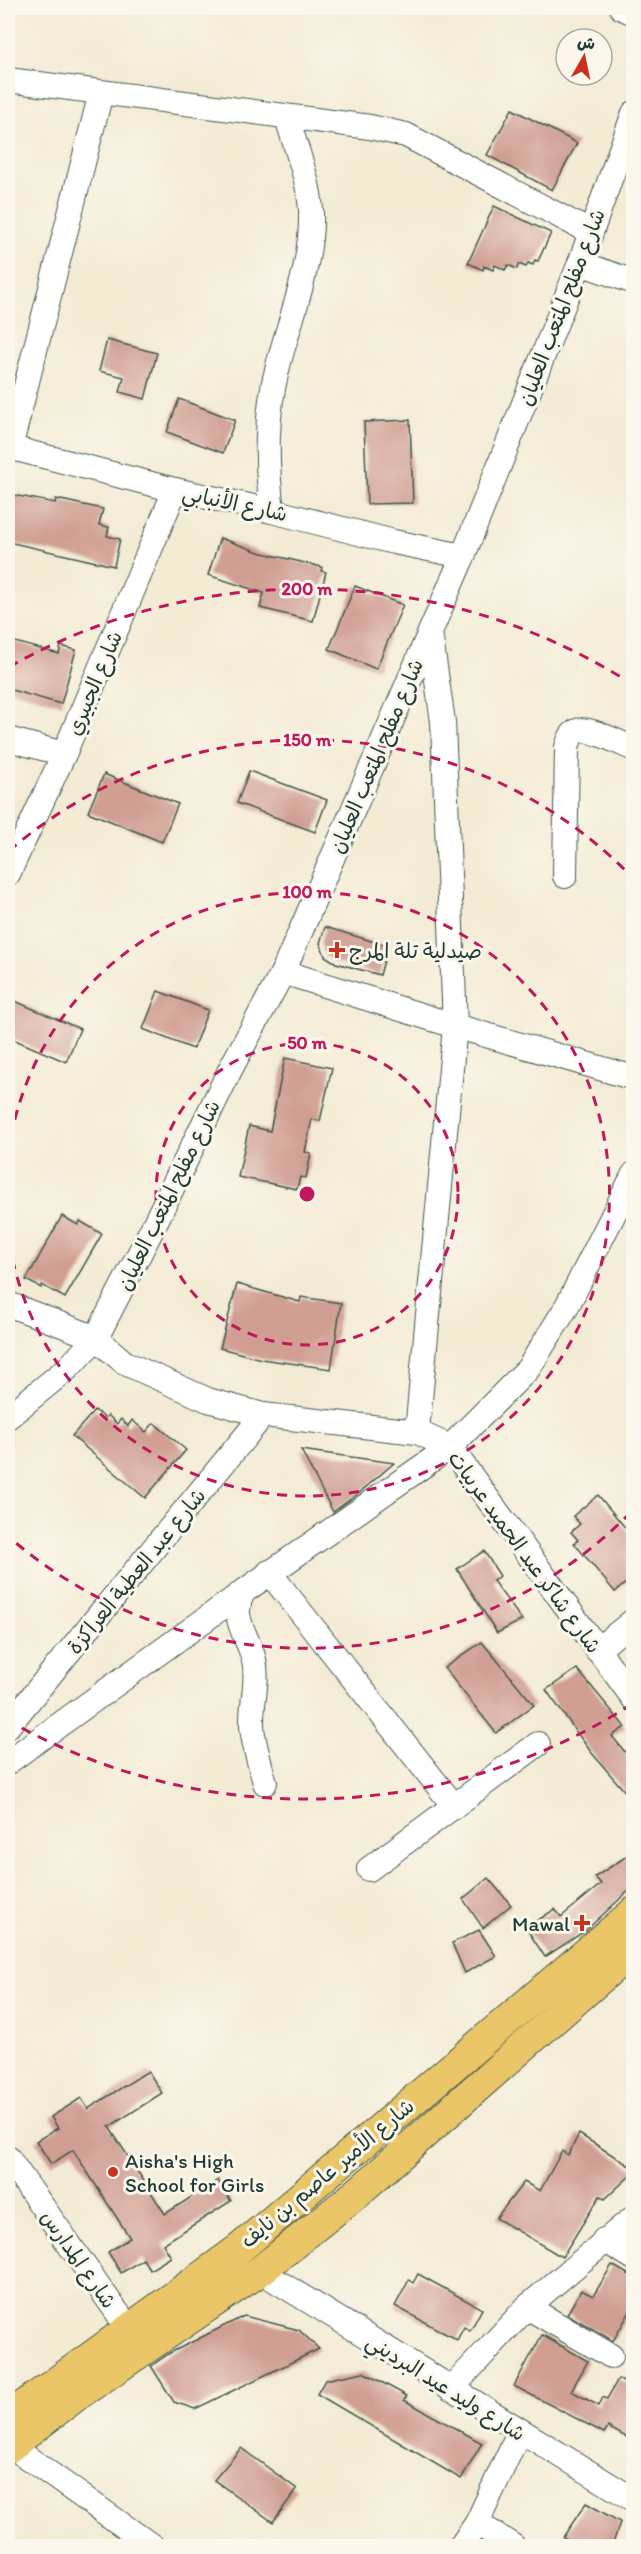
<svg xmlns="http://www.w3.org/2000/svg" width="641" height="2554" font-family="Itim,'Playpen Sans Arabic',sans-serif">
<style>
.building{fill:#d09e93}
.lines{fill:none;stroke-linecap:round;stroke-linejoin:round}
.minor-casing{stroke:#3f574c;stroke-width:26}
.major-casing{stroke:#3f574c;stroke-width:32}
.minor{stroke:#fff;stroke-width:24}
.major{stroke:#eac669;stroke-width:30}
.ring{fill:none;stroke:#c2185b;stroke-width:3;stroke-dasharray:10 8}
.poi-dot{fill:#c8321e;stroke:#fbf7ec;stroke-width:2}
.labels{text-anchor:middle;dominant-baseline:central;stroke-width:6;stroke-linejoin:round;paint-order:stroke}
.street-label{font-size:21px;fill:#1f3d34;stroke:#fbf7ec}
.poi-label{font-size:21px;fill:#1f3d34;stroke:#fbf7ec;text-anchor:start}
.centre{fill:#c2185b;stroke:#fbf7ec;stroke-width:3}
.ring-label{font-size:18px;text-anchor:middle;font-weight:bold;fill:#c2185b;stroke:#fbf7ec;stroke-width:6;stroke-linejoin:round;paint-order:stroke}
</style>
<rect width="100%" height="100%" fill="#fbf7ec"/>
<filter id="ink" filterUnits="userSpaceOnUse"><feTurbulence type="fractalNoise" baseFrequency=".0167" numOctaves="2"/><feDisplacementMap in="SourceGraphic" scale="12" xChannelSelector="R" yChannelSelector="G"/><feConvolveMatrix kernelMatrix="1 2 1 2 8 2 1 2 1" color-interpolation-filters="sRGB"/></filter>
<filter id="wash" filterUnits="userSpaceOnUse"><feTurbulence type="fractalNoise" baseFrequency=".008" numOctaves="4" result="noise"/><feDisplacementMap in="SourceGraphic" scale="24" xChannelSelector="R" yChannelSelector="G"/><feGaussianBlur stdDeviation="1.35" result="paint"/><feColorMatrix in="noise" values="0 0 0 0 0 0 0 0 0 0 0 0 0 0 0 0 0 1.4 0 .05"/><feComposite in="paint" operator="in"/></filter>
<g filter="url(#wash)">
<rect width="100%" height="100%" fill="#f3ebd4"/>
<g id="blocks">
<g class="building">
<polygon points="512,109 577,143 552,190 487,155"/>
<polygon points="494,206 551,233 538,261 535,260 533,265 528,263 526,267 519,264 517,269 508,265 505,270 495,265 493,270 484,266 483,270 468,263"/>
<polygon points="107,340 157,353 145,399 120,392 124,377 99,371"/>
<polygon points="179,399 235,420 223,453 167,432"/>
<polygon points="410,420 413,503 367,504 364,422"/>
<polygon points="8,494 55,503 56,499 103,509 99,525 109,527 107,536 120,539 114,566 8,542"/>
<polygon points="220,538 259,552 322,567 321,571 326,572 313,621 260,608 264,593 208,575"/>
<polygon points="355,586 403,605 376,669 329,649"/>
<polygon points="8,640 59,654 61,646 76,650 61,704 8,689"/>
<polygon points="249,771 327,800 315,832 237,803"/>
<polygon points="104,774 178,804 162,842 88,812"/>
<polygon points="325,927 388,946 380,975 336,963 325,956 320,943"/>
<polygon points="158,991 208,1010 193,1049 143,1029"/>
<polygon points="8,998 80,1029 66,1062 8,1037"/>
<polygon points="285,1058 332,1068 320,1121 312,1119 305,1152 311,1153 306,1178 300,1177 297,1189 238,1177 249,1126 270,1131"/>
<polygon points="62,1216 78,1225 80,1221 102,1234 65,1298 42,1285 41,1288 26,1280"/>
<polygon points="237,1284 300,1302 301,1297 341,1303 331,1369 261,1359 220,1348"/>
<polygon points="95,1410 105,1418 108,1415 117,1424 121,1419 128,1426 132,1420 146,1432 154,1423 186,1450 145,1498 72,1436"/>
<polygon points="301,1450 394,1463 359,1493 333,1512"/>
<polygon points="598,1495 633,1537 633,1577 615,1592 574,1543 578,1540 571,1532 580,1524 573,1516"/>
<polygon points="484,1551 500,1576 493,1581 522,1620 497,1633 457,1569"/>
<polygon points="482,1642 534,1705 496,1733 444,1668"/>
<polygon points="577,1669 625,1727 612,1736 633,1762 633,1801 591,1752 546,1690"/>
<polygon points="633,1852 633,1887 585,1931 545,1957 526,1928 555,1909 561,1917 601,1884 595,1877"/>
<polygon points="488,1878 511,1905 483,1928 463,1899"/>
<polygon points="479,1930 496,1956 465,1973 452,1943"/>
<polygon points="148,2071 162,2093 109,2127 165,2214 218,2180 231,2201 163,2244 171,2257 150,2270 143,2259 121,2273 108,2252 130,2238 73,2150 51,2164 36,2141 58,2128 51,2117 81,2098 88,2109"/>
<polygon points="579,2134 633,2168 633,2173 605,2199 600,2196 562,2257 496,2218 524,2182 540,2191 562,2151 568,2155"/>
<polygon points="612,2265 633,2277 633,2306 613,2341 567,2314 581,2290 593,2296"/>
<polygon points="418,2274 482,2309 470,2331 464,2327 457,2340 395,2306 409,2280 413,2283"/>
<polygon points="244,2316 299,2330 319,2349 195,2409 174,2402 151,2366 170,2353"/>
<polygon points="542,2335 588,2361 571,2391 599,2406 603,2397 607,2399 618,2379 633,2387 633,2441 608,2427 604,2433 514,2386"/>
<polygon points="363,2372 407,2396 404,2400 482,2443 461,2479 317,2394 325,2380"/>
<polygon points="241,2448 297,2489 273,2522 214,2480"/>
<polygon points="586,2503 620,2522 612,2547 578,2547 563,2537"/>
</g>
</g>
</g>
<g filter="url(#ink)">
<use href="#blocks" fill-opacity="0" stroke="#3f574c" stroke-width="1.5"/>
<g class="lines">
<defs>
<g id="minor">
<polyline points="622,8 634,13"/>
<polyline points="8,80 370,127 406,135 590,232"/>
<polyline points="580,263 634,282"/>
<polyline points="8,447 175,490 272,511 394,542 463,556"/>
<polyline points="10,448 101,93"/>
<path d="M272,511C266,462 265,414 278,366C291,315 313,264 311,210C309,179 295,147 287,117"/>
<polyline points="8,739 64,754"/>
<polyline points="8,874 64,754 175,490"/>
<path d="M565,876L567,747C569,740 571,734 577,731C587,726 622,744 634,749"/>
<polyline points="283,972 455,1026 634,1078"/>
<polyline points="8,1304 96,1338 125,1363 208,1400 263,1415 417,1432 450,1447 634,1699"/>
<polyline points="8,1417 69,1367 96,1338 152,1229 232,1066 283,972 463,556 580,263 634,113"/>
<polyline points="417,1432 455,1026 443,722 430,632"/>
<polyline points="269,1572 454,1806"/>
<polyline points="597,1650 634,1620"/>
<polyline points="8,1726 263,1415"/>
<polyline points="8,1762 243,1592"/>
<path d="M265,1783C260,1764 253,1744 252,1725C251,1703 259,1682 254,1660C248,1635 229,1618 243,1592L450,1447L528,1369L566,1308L634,1174"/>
<polyline points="369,1869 538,1744"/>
<polyline points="8,2158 129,2329"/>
<polyline points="604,2240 634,2258"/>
<polyline points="260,2271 634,2500"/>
<polyline points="527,2307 611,2356"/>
<polyline points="451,2389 527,2307 634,2217"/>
<polyline points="11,2446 152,2546"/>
<polyline points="477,2523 513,2546"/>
<polyline points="461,2546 477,2523 519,2432"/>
</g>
<g id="major">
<polyline points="8,2417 239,2249 634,1912"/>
<polyline points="8,2448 76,2396 260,2271 357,2193 634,1949"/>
</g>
</defs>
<use href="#minor" class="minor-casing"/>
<use href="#major" class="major-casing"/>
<use href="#minor" class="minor"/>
<use href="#major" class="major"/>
</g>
</g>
<g class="ring">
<circle cx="307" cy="1194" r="151"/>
<path d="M8 1155A302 302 0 1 1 8 1233"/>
<path d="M631 1512A454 454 0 0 1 9 1537M9 851A454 454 0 0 1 631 876"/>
<path d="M632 1704A605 605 0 0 1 9 1721M9 667A605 605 0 0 1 632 684"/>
</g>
<g class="poi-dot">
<path d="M334 941h6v6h6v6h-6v6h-6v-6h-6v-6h6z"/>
<path d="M579 1914h6v6h6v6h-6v6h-6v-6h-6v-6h6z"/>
<circle cx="113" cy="2172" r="6"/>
</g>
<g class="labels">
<g class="street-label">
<text transform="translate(561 307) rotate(-69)">شارع مفلح المتعب العليان</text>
<text transform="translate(235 503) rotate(12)">شارع الأنبابي</text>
<text transform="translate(94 683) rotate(-67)">شارع الجبيري</text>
<text transform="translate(376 756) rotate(-67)">شارع مفلح المتعب العليان</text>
<text transform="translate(168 1195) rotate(-64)">شارع مفلح المتعب العليان</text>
<text transform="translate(525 1552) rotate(54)">شارع شاكر عبد الحميد عربيات</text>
<text transform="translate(136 1571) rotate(-51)">شارع عبد العطية العراكزة</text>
<text transform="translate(327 2173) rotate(-40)">شارع الأمير عاصم بن نايف</text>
<text transform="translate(79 2259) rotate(55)">شارع المدارس</text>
<text transform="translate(446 2387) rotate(32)">شارع وليد عيد البرديني</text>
</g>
<g class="poi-label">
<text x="349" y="950">صيدلية تلة المرج</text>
<text x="570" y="1923" text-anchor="end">Mawal</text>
<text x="125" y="2160">Aisha's High<tspan x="125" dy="24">School for Girls</tspan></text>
</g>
</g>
<circle cx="307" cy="1194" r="9" class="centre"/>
<g class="ring-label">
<text x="307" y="595">200 m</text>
<text x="307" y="746">150 m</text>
<text x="307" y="898">100 m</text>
<text x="307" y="1049">50 m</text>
</g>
<rect width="641" height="2554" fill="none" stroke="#fbf7ec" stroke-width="30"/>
<g transform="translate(584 57) rotate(9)"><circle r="28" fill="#fbf7ec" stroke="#a3ada2" stroke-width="1.5"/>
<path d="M0-4.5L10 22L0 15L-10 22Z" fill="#c8321e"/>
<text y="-9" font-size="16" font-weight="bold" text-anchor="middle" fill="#1f3d34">ش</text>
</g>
</svg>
